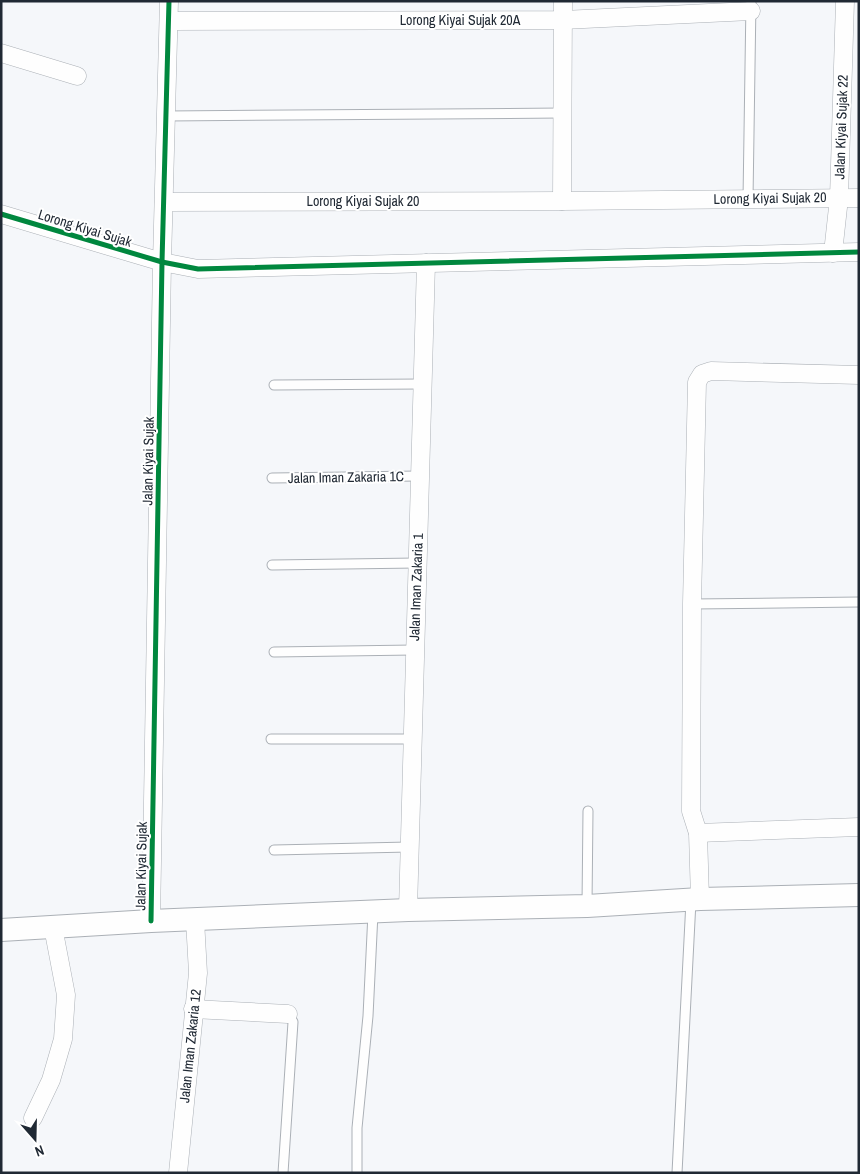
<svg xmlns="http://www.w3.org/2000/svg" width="860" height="1174" font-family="'Archivo Narrow',sans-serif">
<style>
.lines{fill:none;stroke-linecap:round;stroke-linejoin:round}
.service-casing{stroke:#abb0b6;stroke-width:11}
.minor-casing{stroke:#abb0b6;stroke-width:19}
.tertiary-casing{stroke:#abb0b6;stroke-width:24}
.service{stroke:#fefefe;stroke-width:9}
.minor{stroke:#fefefe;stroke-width:18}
.tertiary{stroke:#fefefe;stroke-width:22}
.cycleway-casing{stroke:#fff;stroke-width:8}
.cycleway{stroke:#00873e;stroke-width:5}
.labels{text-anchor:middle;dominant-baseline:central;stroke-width:4;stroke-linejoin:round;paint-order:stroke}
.street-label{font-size:14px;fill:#202934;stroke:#fff}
</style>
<rect width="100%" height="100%" fill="#f5f7fa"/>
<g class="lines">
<defs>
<g id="service">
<polyline points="166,116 562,113"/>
<polyline points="748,199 751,1"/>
<polyline points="274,385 422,384"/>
<polyline points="272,478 419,476"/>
<polyline points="272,565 417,563"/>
<polyline points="692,604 859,602"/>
<polyline points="274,652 414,650"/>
<polyline points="271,739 412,739"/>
<polyline points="274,850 409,847"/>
<polyline points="587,905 588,811"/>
<polyline points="283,1173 293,1022 288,1014"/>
<polyline points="357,1173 357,1128 368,1016 373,913"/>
<polyline points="677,1173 691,901"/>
</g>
<g id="minor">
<polyline points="169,21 563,20 751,11"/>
<polyline points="1,53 77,76"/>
<polyline points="562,201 563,1"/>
<polyline points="164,202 562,201 859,198"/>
<polyline points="1,214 162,262 198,269 859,252"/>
<polyline points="833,253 839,198 845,1"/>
<polyline points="698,833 859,827"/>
<polyline points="700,899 698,833 691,811 692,604 697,382 702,374 711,371 859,375"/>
<polyline points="408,910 426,263"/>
<polyline points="151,921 162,262 169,1"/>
<polyline points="193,1009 288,1014"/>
<polyline points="33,1118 51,1080 63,1039 66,995 53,927"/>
<polyline points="178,1173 198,973 195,920"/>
</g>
<polyline id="tertiary" points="1,930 151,921 408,910 587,906 700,899 859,895"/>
</defs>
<use href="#service" class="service-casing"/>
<use href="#minor" class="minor-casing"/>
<use href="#tertiary" class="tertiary-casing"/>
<use href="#service" class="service"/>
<use href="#minor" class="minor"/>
<use href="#tertiary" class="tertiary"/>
<defs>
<g id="cycleway">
<polyline points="1,214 162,262 198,269 859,252"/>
<polyline points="151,921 162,262 169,1"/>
</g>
</defs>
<use href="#cycleway" class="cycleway-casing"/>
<use href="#cycleway" class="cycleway"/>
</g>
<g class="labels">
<g class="street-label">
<text x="460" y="20">Lorong Kiyai Sujak 20A</text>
<text transform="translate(841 127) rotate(-88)">Jalan Kiyai Sujak 22</text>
<text transform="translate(770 198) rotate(-1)">Lorong Kiyai Sujak 20</text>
<text x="363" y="201">Lorong Kiyai Sujak 20</text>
<text transform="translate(85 228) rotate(17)">Lorong Kiyai Sujak</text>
<text transform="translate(148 461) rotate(-89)">Jalan Kiyai Sujak</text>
<text transform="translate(346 477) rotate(-1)">Jalan Iman Zakaria 1C</text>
<text transform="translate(416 587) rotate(-88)">Jalan Iman Zakaria 1</text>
<text transform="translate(141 866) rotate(-89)">Jalan Kiyai Sujak</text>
<text transform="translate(190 1046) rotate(-84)">Jalan Iman Zakaria 12</text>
</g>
</g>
<rect width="860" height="1174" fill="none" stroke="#202934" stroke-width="5"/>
<g transform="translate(35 1139) rotate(160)" stroke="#ffffff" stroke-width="4" paint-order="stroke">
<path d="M0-4L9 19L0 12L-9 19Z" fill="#202934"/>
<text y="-8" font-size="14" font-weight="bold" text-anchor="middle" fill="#202934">N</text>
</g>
</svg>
